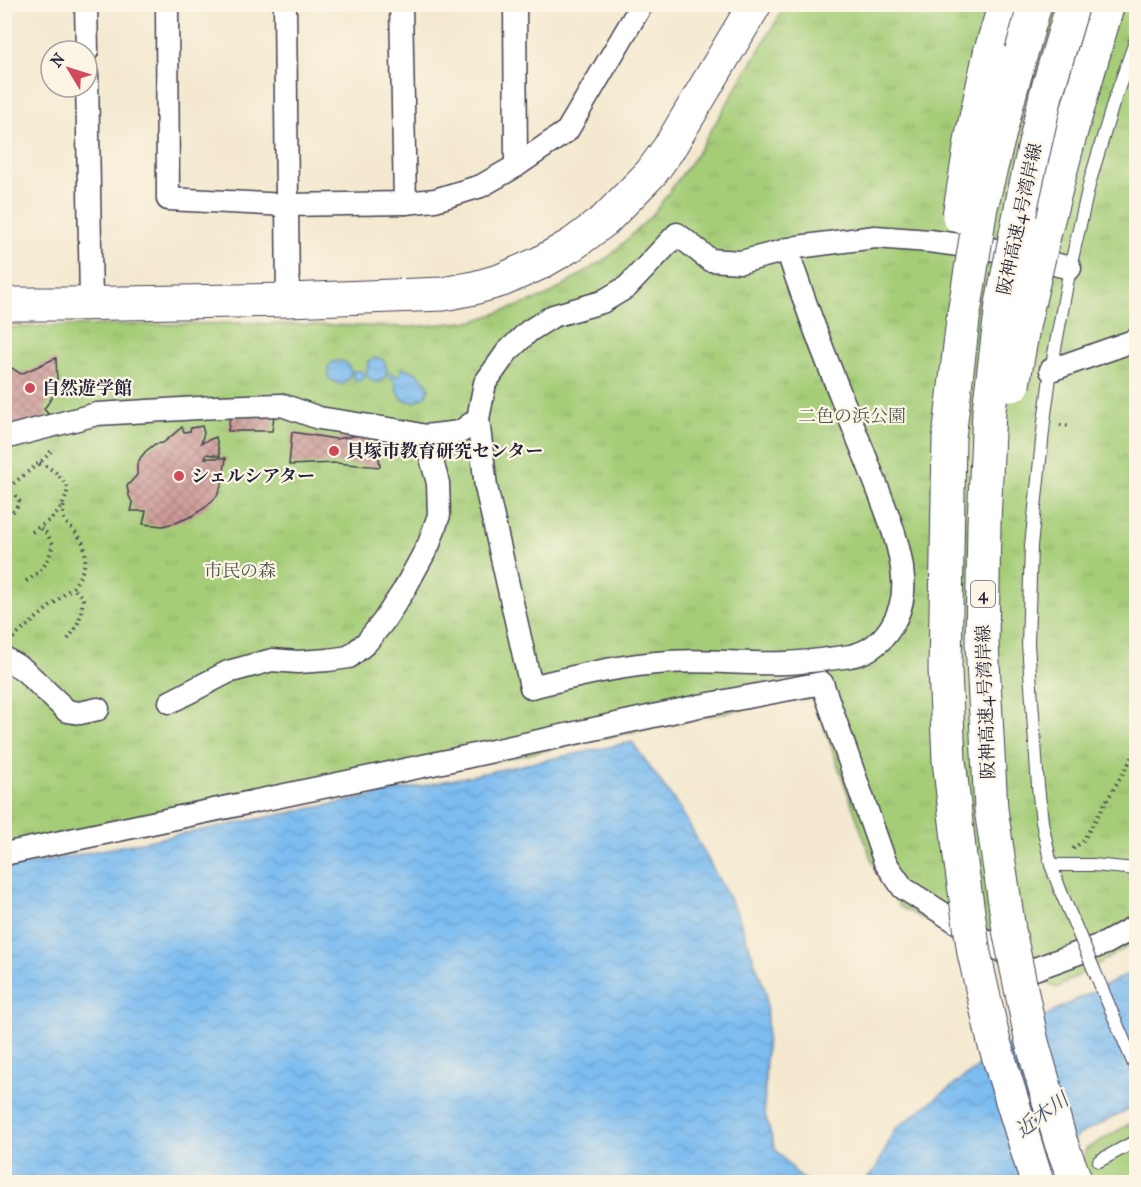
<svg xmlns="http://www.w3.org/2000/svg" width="1141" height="1187" font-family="'IM FELL French Canon','Noto Serif JP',serif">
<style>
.park{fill:url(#park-tufts);stroke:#64785a;stroke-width:1.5}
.water{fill:url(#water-waves);stroke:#4e6f96;stroke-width:1.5}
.building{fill:url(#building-cross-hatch)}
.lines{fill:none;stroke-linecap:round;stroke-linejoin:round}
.lane-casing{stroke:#424051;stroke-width:14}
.street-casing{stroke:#424051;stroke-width:25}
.secondary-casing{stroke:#424051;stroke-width:35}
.highway-casing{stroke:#424051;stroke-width:35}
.path{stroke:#424051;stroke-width:4;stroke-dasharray:1.5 4.5;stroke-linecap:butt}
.lane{stroke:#fff;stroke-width:12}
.street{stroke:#fff;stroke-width:22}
.secondary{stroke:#fff;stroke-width:33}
.highway{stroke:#fff;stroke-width:33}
.lane-bridge-casing{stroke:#424051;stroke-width:14;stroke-linecap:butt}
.highway-bridge-casing{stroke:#424051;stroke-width:35;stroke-linecap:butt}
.lane-bridge{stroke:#fff;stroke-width:12}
.highway-bridge{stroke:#fff;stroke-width:33}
.poi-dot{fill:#d1495b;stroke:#fcf5e5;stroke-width:2}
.labels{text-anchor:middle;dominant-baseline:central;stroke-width:4.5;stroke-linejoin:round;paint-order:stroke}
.shield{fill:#fcf5e5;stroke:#63616e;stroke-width:1.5}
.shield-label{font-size:16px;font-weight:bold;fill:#22223b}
.street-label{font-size:18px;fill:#22223b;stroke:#fcf5e5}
.poi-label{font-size:18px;font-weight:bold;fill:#22223b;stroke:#fcf5e5;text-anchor:start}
.park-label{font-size:18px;fill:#49554d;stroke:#fcf5e5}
.water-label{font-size:20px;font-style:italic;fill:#41587a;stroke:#fcf5e5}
</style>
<defs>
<pattern id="park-tufts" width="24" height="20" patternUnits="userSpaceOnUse" patternTransform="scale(1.5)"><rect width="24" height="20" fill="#a5cd78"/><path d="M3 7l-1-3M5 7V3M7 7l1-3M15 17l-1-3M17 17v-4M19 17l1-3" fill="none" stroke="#8eb069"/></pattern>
<pattern id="water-waves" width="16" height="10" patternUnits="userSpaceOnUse" patternTransform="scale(1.5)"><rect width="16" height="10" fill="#7bbcf0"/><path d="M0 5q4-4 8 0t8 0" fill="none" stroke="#6aa1cf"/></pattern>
<pattern id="building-cross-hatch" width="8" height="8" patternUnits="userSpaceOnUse" patternTransform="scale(1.5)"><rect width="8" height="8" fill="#cc9896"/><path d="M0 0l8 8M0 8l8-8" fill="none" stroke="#a57c7c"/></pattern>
</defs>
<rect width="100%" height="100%" fill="#fcf5e5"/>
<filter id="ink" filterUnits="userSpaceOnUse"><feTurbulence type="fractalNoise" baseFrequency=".0167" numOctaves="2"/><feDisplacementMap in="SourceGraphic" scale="12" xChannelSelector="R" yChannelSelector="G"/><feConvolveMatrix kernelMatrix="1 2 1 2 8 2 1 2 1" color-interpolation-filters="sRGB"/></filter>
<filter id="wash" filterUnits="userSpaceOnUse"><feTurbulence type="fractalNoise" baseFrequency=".008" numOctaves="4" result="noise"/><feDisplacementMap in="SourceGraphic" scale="24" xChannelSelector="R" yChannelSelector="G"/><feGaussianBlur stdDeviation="1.35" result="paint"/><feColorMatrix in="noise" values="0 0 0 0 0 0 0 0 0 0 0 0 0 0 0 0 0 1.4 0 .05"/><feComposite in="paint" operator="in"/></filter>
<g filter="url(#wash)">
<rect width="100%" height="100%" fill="#f4e9d0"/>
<g class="park">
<polygon points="786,5 1136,5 1136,942 1057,988 900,907 873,864 814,698 776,702 508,758 5,857 5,327 239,323 410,327 474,321 547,296 610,256 654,213 698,152"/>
<polygon points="1136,1120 1136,1182 1075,1182 1086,1149"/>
</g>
<g class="water">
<path d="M375,358L382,359C390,368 388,382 374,382L367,376L364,377L361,380L356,381L353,377V374L351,373L348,379L342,385L333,381L328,377V369L331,363C337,361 344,359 348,365C349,367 349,369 351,371H361L363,374L367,373L368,361Z"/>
<path d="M402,368C416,371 421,375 429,387L426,396L414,402L404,400L396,389L395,380L388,376L390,372L396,376L400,375Z"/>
<polygon points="632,742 681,810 737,913 766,993 767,1027 764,1111 775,1149 801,1178 809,1182 5,1182 5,869 354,800"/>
<path d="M1136,970V1105L1077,1136L1050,1182H862C875,1177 888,1144 894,1130L1050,1013Z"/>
</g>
<g id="blocks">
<g class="building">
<polygon points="56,358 57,381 53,396 44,409 48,414 35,425 4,427 4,365 7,365 21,374"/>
<polygon points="230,416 274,416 272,431 228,431"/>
<polygon points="202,426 204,433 201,443 216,437 220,456 207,454 205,458 226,458 222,484 217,496 207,506 192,516 178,522 163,526 143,524 146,511 131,511 133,504 129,496 127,486 137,475 137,464 141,457 146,451 155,444 163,443 182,427 184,432 190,431 191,428"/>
<polygon points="292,432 336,439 376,432 380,467 336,463 289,465"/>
</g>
</g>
</g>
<g filter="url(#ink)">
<use href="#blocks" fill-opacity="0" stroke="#424051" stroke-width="1.5"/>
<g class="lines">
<defs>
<g id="lane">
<polyline points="1051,865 1093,865 1136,869"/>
<polyline points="1061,892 1051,865 1042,822 1038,786 1028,644 1031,546 1044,422 1051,370 1070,268 1090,181 1113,104 1136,39"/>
<polyline points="1099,1161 1136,1141"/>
</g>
<g id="street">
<polyline points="86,4 87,51"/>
<polyline points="167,4 168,199 287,205 405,203 435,200 481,186 516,166 567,131 642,4"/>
<polyline points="285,4 288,300"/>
<polyline points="401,4 405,203"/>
<polyline points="515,4 516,166"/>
<polyline points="87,75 91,303"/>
<path d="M787,249C810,321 839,391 867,461C880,496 901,541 903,578C906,612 885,650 850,656C829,659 807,662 786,663C747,665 708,659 669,662C621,665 577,676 531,687L486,487L478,419L485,383L507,352L529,331L553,316L602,302L627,287L677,234L710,260L741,262L798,247L875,237L929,241L1004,251L1070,268"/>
<polyline points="1051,370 1136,340"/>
<polyline points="4,438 97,414 216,407 282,405 319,418 402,431 425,436 460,432 478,419"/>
<polyline points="4,658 24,670 67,711 80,713 98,709"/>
<polyline points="170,702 228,672 272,660 298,662 328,660 349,657 366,643 383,622 404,590 429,544 439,515 438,483 425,436"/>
<polyline points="4,854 447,761 699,706 822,683 885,862 903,888 1032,970 1106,943 1136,926"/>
</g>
<polyline id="secondary" points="4,304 67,304 288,300 443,294 474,288 502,280 540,263 573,244 605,220 651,173 669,148 755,4"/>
<g id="highway">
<polyline points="990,53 1005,4"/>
<polyline points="1045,231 1070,135 1108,4"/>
</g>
</defs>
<use href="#lane" class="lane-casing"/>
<use href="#street" class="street-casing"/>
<use href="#secondary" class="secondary-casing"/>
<use href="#highway" class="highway-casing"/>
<g class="path">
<polyline points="1060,425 1072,426"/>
<polyline points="4,491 44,459 54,448"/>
<polyline points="4,520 16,509 19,501 14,493 7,490"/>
<path d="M32,532C53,517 61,516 68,489C61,476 54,469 39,463"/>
<path d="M26,581C44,569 47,565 53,544L46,533L39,527"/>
<path d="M13,638L73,587C86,570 92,549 75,532C70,527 63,521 63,513C62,510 64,507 64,504"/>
<path d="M68,639C79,625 81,617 83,599L73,587"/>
<polyline points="1073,849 1083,841 1136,751"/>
</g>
<use href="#lane" class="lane"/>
<use href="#street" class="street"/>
<use href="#secondary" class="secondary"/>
<use href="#highway" class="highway"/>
<defs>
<polyline id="lane-bridge" points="1061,892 1136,1069"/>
<g id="highway-bridge">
<polyline points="1035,4 1011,89 981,207 963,320 949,438 945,669 949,760 960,857 974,953 994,1042 1037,1182"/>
<polyline points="1073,4 1046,95 1023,198 1002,304 989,410 984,522 982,643 991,809 1009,930 1032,1042 1061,1143 1076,1182"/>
<polyline points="959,216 972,136 990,53"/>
<polyline points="1013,385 1024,322 1045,231"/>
</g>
</defs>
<use href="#lane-bridge" class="lane-bridge-casing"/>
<use href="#highway-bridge" class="highway-bridge-casing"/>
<use href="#lane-bridge" class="lane-bridge"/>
<use href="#highway-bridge" class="highway-bridge"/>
</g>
</g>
<g class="poi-dot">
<circle cx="30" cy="388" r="6"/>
<circle cx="334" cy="451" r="6"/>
<circle cx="179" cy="476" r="6"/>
</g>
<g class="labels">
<rect class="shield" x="971" y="581" width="24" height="26" rx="4.5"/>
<g class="shield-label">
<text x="983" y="594">4</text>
</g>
<g class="street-label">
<text transform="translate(1020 219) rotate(-78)">阪神高速4号湾岸線</text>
<text transform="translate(986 702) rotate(-92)">阪神高速4号湾岸線</text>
</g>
<g class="poi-label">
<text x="42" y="388">自然遊学館</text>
<text x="346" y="451">貝塚市教育研究センター</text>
<text x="191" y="476">シェルシアター</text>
</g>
<g class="park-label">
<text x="852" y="416">二色の浜公園</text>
<text x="240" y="571">市民の森</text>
</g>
<g class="water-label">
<text transform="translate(1042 1115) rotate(-36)">近木川</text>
</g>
</g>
<rect width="1141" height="1187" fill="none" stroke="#fcf5e5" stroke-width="24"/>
<g transform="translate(69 69) rotate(308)"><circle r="28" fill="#fcf5e5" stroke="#a5a1a1" stroke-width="1.5"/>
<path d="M0-4.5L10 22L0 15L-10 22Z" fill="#d1495b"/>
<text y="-9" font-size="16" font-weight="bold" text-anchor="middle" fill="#22223b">N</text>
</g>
</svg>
